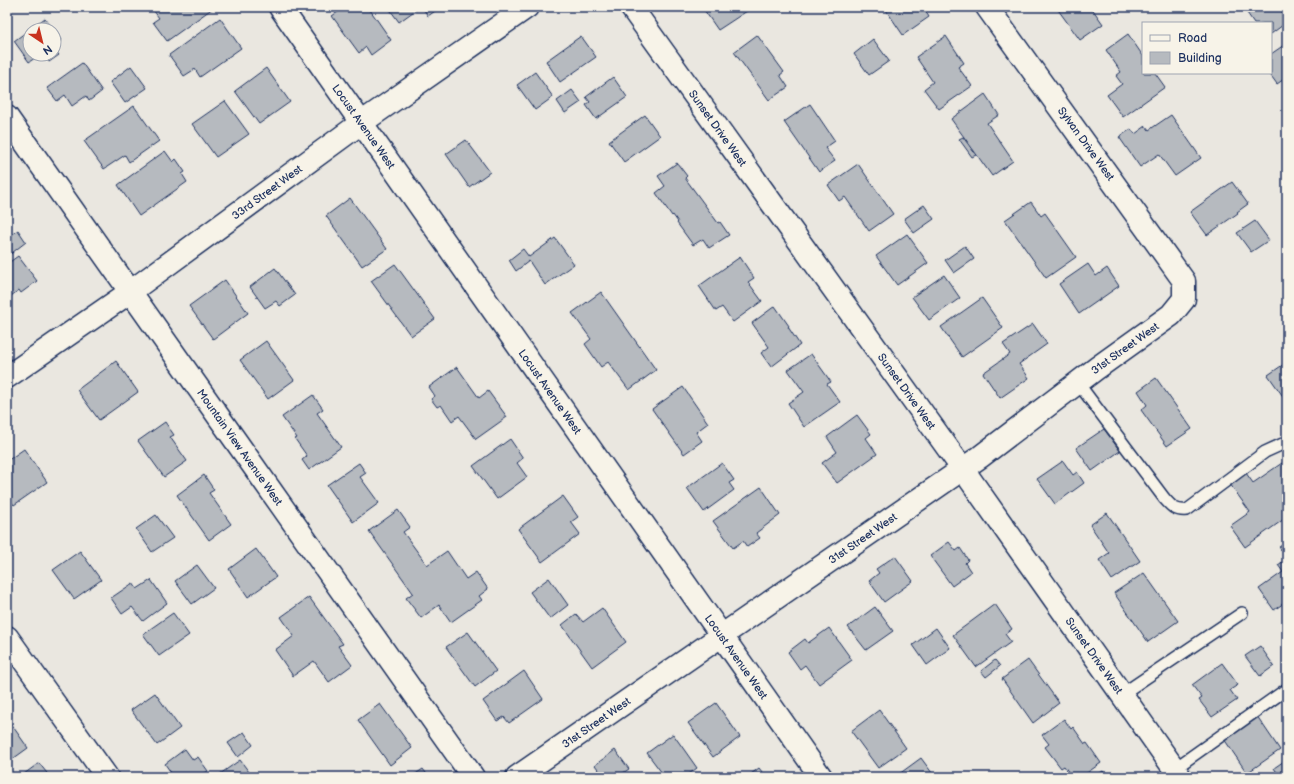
<svg xmlns="http://www.w3.org/2000/svg" width="1294" height="784" font-family="'Balsamiq Sans',sans-serif">
<style>
.building{fill:#b6babf;stroke:#1b2f5e}
.lines{fill:none;stroke-linecap:round;stroke-linejoin:round}
.lane-casing{stroke:#1b2f5e;stroke-width:14}
.street-casing{stroke:#1b2f5e;stroke-width:25}
.secondary-casing{stroke:#1b2f5e;stroke-width:25}
.lane{stroke:#f7f3e8;stroke-width:11}
.street{stroke:#f7f3e8;stroke-width:22}
.secondary{stroke:#f7f3e8;stroke-width:22}
.labels{text-anchor:middle;dominant-baseline:central;stroke-width:3;stroke-linejoin:round;paint-order:stroke}
.street-label{font-size:11px;fill:#1b2f5e;stroke:#f7f3e8}
</style>
<rect width="100%" height="100%" fill="#eae7e0"/>
<filter id="ink" filterUnits="userSpaceOnUse"><feTurbulence type="fractalNoise" baseFrequency=".025" numOctaves="2"/><feDisplacementMap in="SourceGraphic" scale="8" xChannelSelector="R" yChannelSelector="G"/><feConvolveMatrix kernelMatrix="1 2 1 2 8 2 1 2 1" color-interpolation-filters="sRGB"/></filter>
<g filter="url(#ink)">
<g class="building">
<polygon points="151,7 212,7 213,8 167,41 153,22 159,18"/>
<polygon points="345,7 368,7 391,40 371,55 366,47 359,53 332,16"/>
<polygon points="388,7 415,7 417,9 399,22"/>
<polygon points="422,7 441,7 428,16"/>
<polygon points="702,7 744,7 747,11 718,30"/>
<polygon points="884,7 923,7 929,17 903,35"/>
<polygon points="1056,7 1091,7 1103,24 1080,40"/>
<polygon points="1243,7 1280,7 1287,16 1287,22 1271,34 1271,23 1254,23"/>
<polygon points="45,18 54,30 30,30 30,54 41,54 29,62 14,41"/>
<polygon points="220,18 241,48 200,77 195,69 184,76 169,55"/>
<polygon points="54,30 61,40 54,45"/>
<polygon points="1128,34 1143,56 1143,73 1155,73 1165,87 1123,117 1107,95 1122,84 1116,76 1121,72 1106,50"/>
<polygon points="757,35 784,72 780,75 788,87 769,100 734,52"/>
<polygon points="581,36 596,57 560,82 546,61"/>
<polygon points="946,36 964,63 958,67 972,86 939,109 924,89 933,82 916,57"/>
<polygon points="873,39 889,61 869,75 854,54"/>
<polygon points="1287,43 1287,77 1277,84 1269,73 1271,73 1271,54"/>
<polygon points="54,49 59,55 49,62 44,54 54,54"/>
<polygon points="82,63 102,91 89,101 86,96 72,106 65,95 57,101 47,88"/>
<polygon points="131,66 147,88 125,103 110,82"/>
<polygon points="266,68 290,102 259,124 235,91"/>
<polygon points="535,72 553,97 535,110 517,85"/>
<polygon points="613,77 627,97 596,119 586,105 590,102 586,97"/>
<polygon points="572,90 581,102 565,113 557,101"/>
<polygon points="985,94 999,115 987,123 1013,161 992,176 951,119"/>
<polygon points="225,101 249,134 216,157 192,124"/>
<polygon points="810,104 835,141 825,148 835,161 819,172 784,122"/>
<polygon points="134,106 159,141 129,162 125,155 104,169 84,141"/>
<polygon points="645,115 660,136 624,162 609,141"/>
<polygon points="1171,115 1201,158 1175,176 1159,154 1140,167 1119,137 1131,129 1135,134 1146,126 1149,130"/>
<polygon points="963,137 976,155 972,157 959,139"/>
<polygon points="466,140 490,172 469,187 446,154"/>
<polygon points="165,151 173,162 176,159 185,172 182,174 187,182 139,216 118,185"/>
<polygon points="677,163 687,176 685,178 718,223 720,222 729,235 709,248 703,239 693,245 677,223 678,222 673,215 672,216 656,193 665,186 658,176"/>
<polygon points="858,164 893,214 869,231 845,197 839,201 828,185"/>
<polygon points="1232,182 1248,204 1237,212 1238,213 1207,235 1190,212"/>
<polygon points="350,198 387,249 362,266 326,216"/>
<polygon points="1031,202 1041,216 1045,213 1076,257 1046,278 1005,220"/>
<polygon points="924,205 934,219 914,233 904,219"/>
<polygon points="1255,221 1269,240 1251,252 1237,233"/>
<polygon points="18,230 26,242 8,256 7,238"/>
<polygon points="907,234 928,263 897,285 876,256"/>
<polygon points="555,238 574,264 545,285 529,261 516,271 509,260 523,249 529,257"/>
<polygon points="965,246 974,259 954,273 945,260"/>
<polygon points="18,256 37,281 21,293 19,290 7,299 7,264"/>
<polygon points="740,257 754,278 748,282 762,301 733,322 722,307 716,311 699,286"/>
<polygon points="395,264 435,319 411,336 371,281"/>
<polygon points="1088,264 1096,276 1107,268 1119,286 1079,314 1059,284"/>
<polygon points="275,268 295,295 280,306 276,301 265,308 250,287"/>
<polygon points="944,275 960,298 929,320 912,297"/>
<polygon points="225,280 248,313 213,339 189,306"/>
<polygon points="601,292 656,370 629,390 608,362 601,367 585,344 591,339 572,313"/>
<polygon points="982,298 1003,328 962,357 941,327"/>
<polygon points="775,306 789,326 788,327 800,345 771,367 761,353 769,347 752,323"/>
<polygon points="1033,324 1047,344 1019,364 1029,378 1000,398 983,373 1010,354 1003,344"/>
<polygon points="266,341 294,380 268,399 240,360"/>
<polygon points="811,354 831,382 827,384 840,402 804,427 788,403 804,392 788,370"/>
<polygon points="116,361 138,392 99,420 77,390"/>
<polygon points="1287,362 1287,402 1268,375"/>
<polygon points="457,367 479,398 488,391 507,417 476,439 459,416 452,421 441,405 437,407 431,399 435,396 429,387"/>
<polygon points="1156,378 1192,429 1167,446 1141,410 1147,405 1138,391"/>
<polygon points="683,387 708,423 696,432 702,441 684,454 652,409"/>
<polygon points="313,395 323,409 317,413 341,447 309,470 302,460 307,456 295,439 297,438 282,417"/>
<polygon points="857,415 871,434 866,438 877,454 837,483 822,463 837,452 827,437"/>
<polygon points="165,422 174,435 170,437 187,461 164,477 138,441"/>
<polygon points="1104,429 1120,451 1092,471 1076,448"/>
<polygon points="510,439 523,458 517,463 527,477 497,499 473,466"/>
<polygon points="24,449 47,482 14,505 7,497 7,461"/>
<polygon points="1063,461 1073,475 1077,472 1084,483 1055,504 1037,479"/>
<polygon points="359,463 366,473 360,477 379,503 353,522 327,485"/>
<polygon points="722,463 734,480 729,483 734,490 704,512 687,488"/>
<polygon points="1282,463 1287,470 1287,517 1245,547 1230,526 1250,512 1230,484 1246,473 1253,483"/>
<polygon points="204,475 214,490 209,493 231,524 209,540 177,495"/>
<polygon points="761,487 780,515 756,533 760,538 747,547 743,541 733,548 713,521"/>
<polygon points="563,496 578,517 571,522 580,534 542,562 518,529"/>
<polygon points="398,510 410,527 403,532 427,565 447,551 466,579 476,572 488,589 479,596 482,600 451,622 439,605 421,618 406,598 413,593 369,531"/>
<polygon points="1107,513 1140,561 1112,580 1099,560 1109,553 1090,525"/>
<polygon points="156,515 173,538 152,552 136,529"/>
<polygon points="949,542 956,551 960,548 968,560 965,563 971,572 952,586 930,556"/>
<polygon points="1287,542 1287,558 1279,547"/>
<polygon points="256,549 276,577 248,597 229,569"/>
<polygon points="80,551 101,580 74,599 53,570"/>
<polygon points="895,556 913,581 884,602 869,581 879,573 876,569"/>
<polygon points="1287,559 1287,601 1274,610 1259,589 1283,572 1278,565"/>
<polygon points="197,565 214,588 192,604 175,581"/>
<polygon points="1144,573 1178,621 1148,642 1114,593"/>
<polygon points="549,578 568,605 550,619 530,592"/>
<polygon points="151,580 167,603 143,621 132,607 122,614 111,598 133,583 137,589"/>
<polygon points="309,597 343,644 338,646 352,665 329,682 314,661 293,676 275,650 294,636 281,617"/>
<polygon points="995,604 1012,629 1005,634 1011,642 976,667 953,635"/>
<polygon points="875,607 893,631 866,650 848,627"/>
<polygon points="602,608 626,642 592,667 562,625 576,614 583,622"/>
<polygon points="173,613 189,635 159,656 143,634"/>
<polygon points="829,628 852,660 819,684 805,665 800,669 788,652 805,639 808,643"/>
<polygon points="936,628 950,648 927,665 913,645"/>
<polygon points="468,632 496,671 475,687 446,647"/>
<polygon points="1260,646 1274,666 1260,676 1245,656"/>
<polygon points="995,660 1000,666 986,677 981,671"/>
<polygon points="1028,660 1059,703 1033,723 1002,679"/>
<polygon points="1222,663 1238,685 1230,690 1237,700 1212,717 1199,700 1202,698 1192,685"/>
<polygon points="524,671 543,699 509,723 504,717 497,721 483,701"/>
<polygon points="155,693 180,728 157,745 131,710"/>
<polygon points="716,703 740,737 713,757 688,723"/>
<polygon points="380,704 412,748 390,765 358,720"/>
<polygon points="879,710 906,748 878,768 851,731"/>
<polygon points="1257,716 1280,750 1247,773 1224,739"/>
<polygon points="1064,719 1071,729 1073,727 1085,744 1087,743 1101,763 1081,777 1072,777 1064,766 1061,768 1045,747 1049,744 1042,735"/>
<polygon points="9,721 28,748 10,761 7,756 7,722"/>
<polygon points="244,732 253,745 238,757 228,743"/>
<polygon points="673,734 697,768 685,777 665,777 647,753"/>
<polygon points="185,749 193,760 198,757 208,771 199,777 174,777 165,764"/>
<polygon points="615,750 629,769 617,777 604,777 595,765"/>
<polygon points="921,758 935,777 895,777"/>
<polygon points="1287,759 1287,777 1280,777 1274,768"/>
<polygon points="240,760 249,772 243,777 222,777 220,774"/>
<polygon points="39,763 50,777 20,777"/>
<polygon points="759,768 766,777 747,777"/>
<polygon points="423,769 429,777 411,777"/>
<polygon points="1103,771 1108,777 1094,777"/>
</g>
<g class="lines">
<defs>
<g id="lane">
<path d="M1078,383L1164,498C1172,507 1175,511 1187,510L1265,452L1287,442"/>
<polyline points="1122,694 1242,613"/>
<polyline points="1174,769 1287,689"/>
</g>
<g id="street">
<path id="s1" d="M280,7L821,777"/>
<path id="s2" d="M7,117L473,777"/>
<path id="s3" d="M7,377L130,292L361,123L527,7"/>
<polyline points="7,637 107,777"/>
<path id="s4" d="M517,777L980,457L1097,368L1171,315L1184,299V281L987,7"/>
</g>
<g id="secondary">
<path id="s5" d="M631,7L962,468L1180,777"/>
</g>
</defs>
<use href="#lane" class="lane-casing"/>
<use href="#street" class="street-casing"/>
<use href="#secondary" class="secondary-casing"/>
<use href="#lane" class="lane"/>
<use href="#street" class="street"/>
<use href="#secondary" class="secondary"/>
</g>
</g>
<g class="labels">
<g class="street-label">
<text stroke="none"><textPath href="#s1" startOffset="146">Locust Avenue West</textPath></text>
<text stroke="none"><textPath href="#s5" startOffset="149">Sunset Drive West</textPath></text>
<text transform="translate(1086 144) rotate(54)">Sylvan Drive West</text>
<text stroke="none"><textPath href="#s3" startOffset="319">33rd Street West</textPath></text>
<text stroke="none"><textPath href="#s4" startOffset="744">31st Street West</textPath></text>
<text stroke="none"><textPath href="#s5" startOffset="473">Sunset Drive West</textPath></text>
<text stroke="none"><textPath href="#s1" startOffset="470">Locust Avenue West</textPath></text>
<text stroke="none"><textPath href="#s2" startOffset="404">Mountain View Avenue West</textPath></text>
<text stroke="none"><textPath href="#s4" startOffset="420">31st Street West</textPath></text>
<text stroke="none"><textPath href="#s5" startOffset="797">Sunset Drive West</textPath></text>
<text stroke="none"><textPath href="#s1" startOffset="794">Locust Avenue West</textPath></text>
<text stroke="none"><textPath href="#s4" startOffset="96">31st Street West</textPath></text>
</g>
</g>
<rect width="1294" height="784" fill="none" stroke="#f7f3e8" stroke-width="24"/>
<rect x="12" y="12" width="1270" height="760" fill="none" stroke="#1b2f5e" stroke-width="1.5" filter="url(#ink)"/>
<rect x="1142" y="22" width="130" height="52" fill="#f7f3e8" stroke="#9fa5b1"/>
<rect x="1150" y="35" width="20" height="6" fill="#f7f3e8" stroke="#9fa5b1"/>
<text x="1178" y="42" font-size="12" fill="#1b2f5e">Road</text>
<rect x="1150" y="52" width="20" height="12" fill="#b6babf" stroke="#9fa5b1"/>
<text x="1178" y="62" font-size="12" fill="#1b2f5e">Building</text>
<g transform="translate(42 42) rotate(145)"><circle r="19" fill="#f7f3e8" stroke="#9fa5b1"/>
<path d="M0-3L7 15L0 10L-7 15Z" fill="#c8321e"/>
<text y="-6" font-size="11" font-weight="bold" text-anchor="middle" fill="#1b2f5e">N</text>
</g>
</svg>
